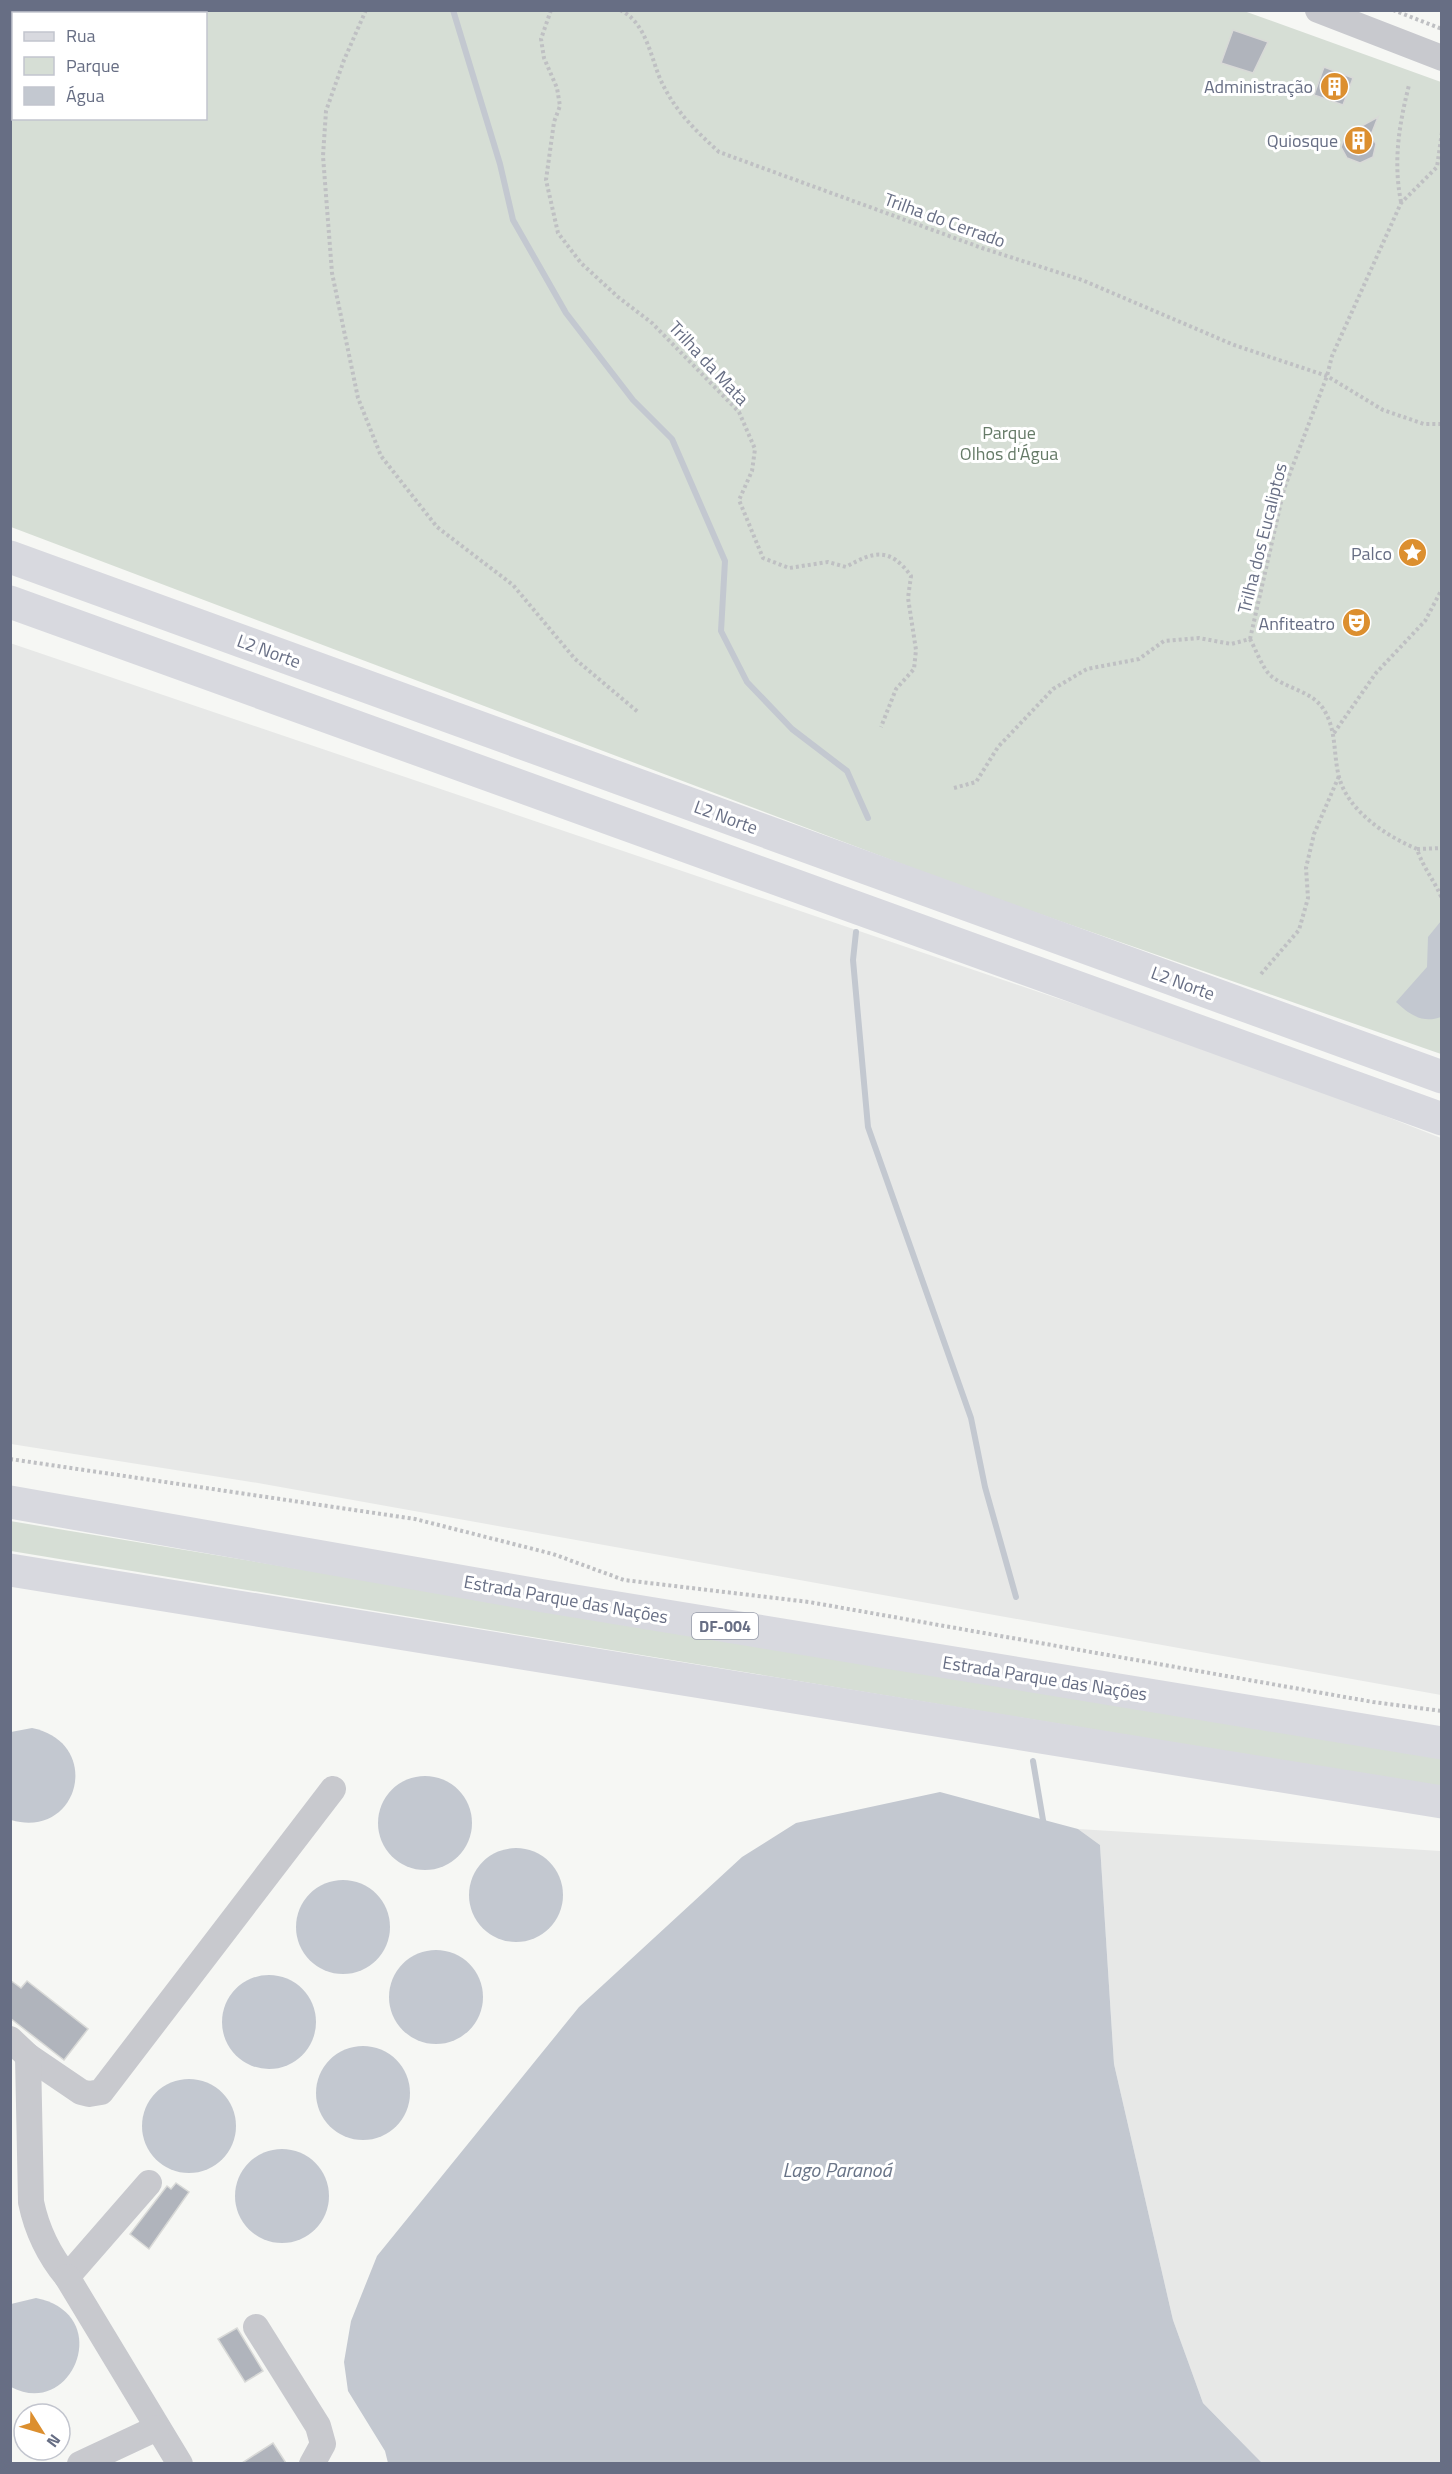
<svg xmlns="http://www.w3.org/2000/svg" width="1452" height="2474" font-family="'Titillium Web',sans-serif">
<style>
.built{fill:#e7e8e7}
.green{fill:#d6ded5;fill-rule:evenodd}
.water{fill:#c3c8d0}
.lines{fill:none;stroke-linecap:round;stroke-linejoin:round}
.stream{stroke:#c3c8d0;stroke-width:6}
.building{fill:#b0b4bc;stroke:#d8d9d7;stroke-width:1.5}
.path{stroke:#bfc0c3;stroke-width:4;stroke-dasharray:3 3;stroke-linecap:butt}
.minor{stroke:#c8c9ce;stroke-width:26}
.major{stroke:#d8d9df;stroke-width:33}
.highway{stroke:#d8d9df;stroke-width:33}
.labels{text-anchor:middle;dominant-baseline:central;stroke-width:6;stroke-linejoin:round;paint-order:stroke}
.shield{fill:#fff;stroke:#959aa9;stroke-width:1.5}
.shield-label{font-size:16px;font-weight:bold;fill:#676e84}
.poi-label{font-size:18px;fill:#676e84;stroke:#fff;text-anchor:end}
.street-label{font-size:18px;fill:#676e84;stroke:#fff}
.park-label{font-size:18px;fill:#667b68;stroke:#fff}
.water-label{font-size:20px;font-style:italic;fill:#697487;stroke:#fff}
</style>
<rect width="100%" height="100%" fill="#f6f7f4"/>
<g class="built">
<polygon points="10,643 1263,1068 1441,1138 1441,1695 258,1483 11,1444"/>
<polygon points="1078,1829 1441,1851 1441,2463 1262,2463 1203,2403 1173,2320 1114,2064 1100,1845"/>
</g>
<g class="green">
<path d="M12,10L1244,11L1441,82V1054L968,889L11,527ZM14,14H206V118H14Z"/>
<polygon points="10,1521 1441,1758 1441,1787 11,1551"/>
</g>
<g class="water">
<path d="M1441,921V1017C1422,1024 1409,1014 1396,1002L1427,967L1428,937Z"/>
<path d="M32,1728C104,1743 79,1840 11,1820V1732Z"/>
<circle cx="425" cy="1823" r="47"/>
<polygon points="940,1792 1078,1829 1100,1845 1114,2064 1173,2320 1203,2403 1262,2463 388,2463 385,2451 348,2391 344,2362 351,2321 377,2256 579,2007 742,1857 796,1823"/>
<circle cx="516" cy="1895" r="47"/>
<circle cx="343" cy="1927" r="47"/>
<circle cx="436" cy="1997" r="47"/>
<circle cx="269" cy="2022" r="47"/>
<circle cx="363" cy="2093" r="47"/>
<circle cx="189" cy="2126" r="47"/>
<circle cx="282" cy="2196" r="47"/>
<path d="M36,2298C116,2314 72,2420 11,2387V2304Z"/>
</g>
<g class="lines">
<g class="stream">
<polyline points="453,10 500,164 513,220 566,313 633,400 672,439 725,561 721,631 747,682 792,729 847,771 868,818"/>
<polyline points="856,932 853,960 868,1127 971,1418 985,1487 1016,1597"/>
<polyline points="1033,1761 1044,1826"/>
</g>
</g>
<g class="building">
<polygon points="1233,30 1268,42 1253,73 1221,63"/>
<polygon points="1324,67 1353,78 1343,105 1314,95"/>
<polygon points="1378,117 1371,135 1376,144 1373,157 1360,163 1347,158 1341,147 1345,135"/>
<polygon points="10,1980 21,1988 27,1981 88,2029 64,2060 10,2018"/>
<polygon points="176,2183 189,2192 149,2249 130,2234 167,2186 171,2189"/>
<polygon points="237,2328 263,2371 245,2382 218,2339"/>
<polygon points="273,2443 286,2463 242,2463"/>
</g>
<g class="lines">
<g class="path">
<polyline points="366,10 344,60 326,111 323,156 332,273 358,398 381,456 437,527 513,585 575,659 638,712"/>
<path d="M551,10L541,39L544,58L557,88L560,106L554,122L546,180L558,233L581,263L618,297L652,323L739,412L755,449L752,471L739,500L763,558L789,568L828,562L846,567C874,551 890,547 911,576L908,598L916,650L914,669L896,689L881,727"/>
<path d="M620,10C648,23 651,62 663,85C677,113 697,132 719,152L982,248L1082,280L1234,345L1327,376L1383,410L1424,424H1442"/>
<polyline points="1393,10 1442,29"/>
<path d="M1401,202C1393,161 1399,125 1409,85"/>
<polyline points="1250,639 1284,489 1327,376 1332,356 1401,203 1437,167 1442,132"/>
<path d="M1250,639C1256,650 1262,667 1270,675C1284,688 1313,691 1324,710C1337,731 1333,754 1339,777C1348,811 1386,836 1417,849C1423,868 1435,881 1442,899"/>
<polyline points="1334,733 1376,673 1425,621 1442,589"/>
<polyline points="954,788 976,782 998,747 1053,689 1087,669 1139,659 1164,641 1199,638 1231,644 1250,639"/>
<polyline points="1417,849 1442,848"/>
<polyline points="1261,974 1299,930 1308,898 1306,868 1314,834 1339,776"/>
<polyline points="10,1459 415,1519 553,1554 624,1580 809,1602 1373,1702 1442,1711"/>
</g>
<g class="minor">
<polyline points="1318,10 1442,58"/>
<polyline points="10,2039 28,2056 81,2092 89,2094 101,2092 333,1789"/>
<path d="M28,2056L31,2202C37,2231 48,2254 67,2277L149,2183"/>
<polyline points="67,2277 180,2464"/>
<polyline points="256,2327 318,2426 323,2444 312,2464"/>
<polyline points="80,2464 157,2428"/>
</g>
<g class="major">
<polyline points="10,557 1442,1077"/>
<polyline points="10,602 1442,1119"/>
</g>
<g class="highway">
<polyline points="10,1502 544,1596 1442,1743"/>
<polyline points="10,1570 1442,1802"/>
</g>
</g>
<defs>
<symbol id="building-disc" viewBox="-11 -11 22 22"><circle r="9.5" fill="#dc8f2f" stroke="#fff"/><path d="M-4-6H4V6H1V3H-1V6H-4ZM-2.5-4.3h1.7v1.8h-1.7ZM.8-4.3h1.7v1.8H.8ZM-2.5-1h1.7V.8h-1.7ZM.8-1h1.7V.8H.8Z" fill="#fff"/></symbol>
<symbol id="sight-disc" viewBox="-11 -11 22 22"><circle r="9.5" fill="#dc8f2f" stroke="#fff"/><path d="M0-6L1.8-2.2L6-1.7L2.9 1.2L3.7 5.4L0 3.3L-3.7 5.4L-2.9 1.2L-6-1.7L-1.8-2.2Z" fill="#fff"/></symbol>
<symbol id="theatre-disc" viewBox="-11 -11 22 22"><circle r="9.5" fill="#dc8f2f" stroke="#fff"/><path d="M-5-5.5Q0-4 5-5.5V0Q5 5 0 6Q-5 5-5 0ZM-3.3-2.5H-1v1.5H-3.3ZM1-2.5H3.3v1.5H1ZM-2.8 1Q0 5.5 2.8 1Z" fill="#fff"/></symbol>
</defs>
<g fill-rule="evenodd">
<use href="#building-disc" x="1318" y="70" width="33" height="33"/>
<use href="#building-disc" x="1342" y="124" width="33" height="33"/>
<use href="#sight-disc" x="1396" y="536" width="33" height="33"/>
<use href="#theatre-disc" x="1340" y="606" width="33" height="33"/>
</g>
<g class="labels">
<rect class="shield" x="692" y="1613" width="66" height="26" rx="4.5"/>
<g class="shield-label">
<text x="725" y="1626">DF-004</text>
</g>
<g class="poi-label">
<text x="1313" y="86">Administração</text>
<text x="1338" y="140">Quiosque</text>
<text x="1392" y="553">Palco</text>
<text x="1335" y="623">Anfiteatro</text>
</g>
<g class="street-label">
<text transform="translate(945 220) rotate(20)">Trilha do Cerrado</text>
<text transform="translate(709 363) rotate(47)">Trilha da Mata</text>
<text transform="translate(1262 538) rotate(-76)">Trilha dos Eucaliptos</text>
<text transform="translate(269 651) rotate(20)">L2 Norte</text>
<text transform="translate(726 817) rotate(20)">L2 Norte</text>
<text transform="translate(1183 983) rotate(20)">L2 Norte</text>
<text transform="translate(566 1599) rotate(10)">Estrada Parque das Nações</text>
<text transform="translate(1045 1678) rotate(9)">Estrada Parque das Nações</text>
</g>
<g class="park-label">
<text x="1009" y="432">Parque<tspan x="1009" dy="21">Olhos d'Água</tspan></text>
</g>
<g class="water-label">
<text x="837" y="2169">Lago Paranoá</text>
</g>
</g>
<rect width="1452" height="2474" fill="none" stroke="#676e84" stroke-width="24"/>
<rect x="12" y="12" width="195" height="108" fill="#ffffff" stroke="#c2c5ce" stroke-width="1.5"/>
<rect x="24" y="32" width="30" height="9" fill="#d8d9df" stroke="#c2c5ce" stroke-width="1.5"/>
<text x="66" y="42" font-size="18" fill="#676e84">Rua</text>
<rect x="24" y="57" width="30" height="18" fill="#d6ded5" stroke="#c2c5ce" stroke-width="1.5"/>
<text x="66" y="72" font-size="18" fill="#676e84">Parque</text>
<rect x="24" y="87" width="30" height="18" fill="#c3c8d0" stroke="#c2c5ce" stroke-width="1.5"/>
<text x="66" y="102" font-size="18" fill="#676e84">Água</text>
<g transform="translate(42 2432) rotate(127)"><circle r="28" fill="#ffffff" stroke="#c2c5ce" stroke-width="1.5"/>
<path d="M0-4.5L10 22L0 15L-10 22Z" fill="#dc8f2f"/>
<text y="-9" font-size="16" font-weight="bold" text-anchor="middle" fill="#676e84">N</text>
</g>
</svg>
